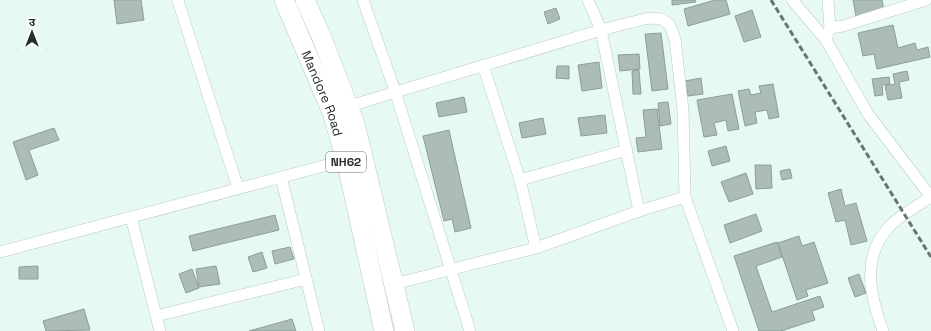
<svg xmlns="http://www.w3.org/2000/svg" width="931" height="331" font-family="'Space Grotesk','Noto Sans Devanagari',sans-serif">
<style>
.building{fill:#acbdb8;stroke:#8d9e98}
.lines{fill:none;stroke-linecap:round;stroke-linejoin:round}
.street-casing{stroke:#b9cac4;stroke-width:12}
.highway-casing{stroke:#b9cac4;stroke-width:20}
.street{stroke:#fff;stroke-width:11}
.highway{stroke:#fff;stroke-width:19}
.rail{stroke:#6a7571;stroke-width:3;stroke-dasharray:6 3;stroke-linecap:butt}
.labels{text-anchor:middle;dominant-baseline:central;stroke-width:3;stroke-linejoin:round;paint-order:stroke}
.shield{fill:#fff;stroke:#686d6b;stroke-width:1}
.shield-label{font-size:12px;font-weight:bold;fill:#272e2c}
.street-label{font-size:13px;fill:#272e2c;stroke:#fff}
</style>
<rect width="100%" height="100%" fill="#e7f9f3"/>
<g class="building">
<polygon points="114,0 141,0 144,20 117,24"/>
<polygon points="672,0 695,0 696,2 672,5"/>
<polygon points="715,0 726,0 730,14 688,26 684,9"/>
<polygon points="853,0 882,0 884,10 856,16"/>
<polygon points="556,8 560,19 548,24 544,12"/>
<polygon points="752,10 761,37 744,42 735,16"/>
<polygon points="893,25 898,48 915,43 917,50 928,47 930,57 877,69 874,54 863,56 858,33"/>
<polygon points="661,33 668,89 652,91 645,34"/>
<polygon points="639,54 640,69 620,71 618,55"/>
<polygon points="599,62 602,88 582,91 578,65"/>
<polygon points="557,66 569,66 569,79 556,78"/>
<polygon points="639,70 641,94 633,94 632,71"/>
<polygon points="907,71 909,80 899,82 902,98 888,100 885,86 895,84 893,74"/>
<polygon points="889,77 890,84 882,85 883,95 875,96 872,79"/>
<polygon points="701,78 703,94 688,96 685,81"/>
<polygon points="773,84 779,117 769,119 767,110 755,112 757,123 745,126 738,91 749,89 751,95 761,93 759,86"/>
<polygon points="732,94 739,129 728,131 726,120 714,123 717,135 704,137 697,100"/>
<polygon points="464,97 467,112 439,117 436,103"/>
<polygon points="668,102 671,124 660,126 658,103"/>
<polygon points="657,109 662,149 638,152 636,138 646,137 643,110"/>
<polygon points="605,115 607,133 581,136 578,118"/>
<polygon points="543,118 546,134 522,138 519,123"/>
<polygon points="54,128 59,140 29,150 38,175 26,180 13,142"/>
<polygon points="449,130 471,228 455,232 452,219 444,221 423,136"/>
<polygon points="726,146 730,161 712,166 708,151"/>
<polygon points="755,165 771,165 772,188 756,189"/>
<polygon points="790,169 792,178 782,180 780,171"/>
<polygon points="746,173 753,194 729,202 721,182"/>
<polygon points="841,189 845,206 856,203 867,241 851,245 845,220 836,222 828,193"/>
<polygon points="756,214 762,231 730,243 724,225"/>
<polygon points="275,215 279,230 193,251 189,236"/>
<polygon points="799,236 802,246 814,242 828,283 806,290 808,296 797,300 778,243"/>
<polygon points="777,242 782,257 756,266 772,312 820,296 824,307 812,311 815,320 781,331 759,331 734,256"/>
<polygon points="290,247 294,259 275,264 272,251"/>
<polygon points="262,252 267,268 253,272 248,257"/>
<polygon points="38,266 38,279 19,279 19,267"/>
<polygon points="216,266 220,284 199,287 196,269"/>
<polygon points="192,269 199,288 186,293 179,274"/>
<polygon points="859,274 866,293 855,297 848,278"/>
<polygon points="84,309 90,330 46,331 43,321"/>
<polygon points="292,319 296,331 249,331"/>
</g>
<g class="lines">
<defs>
<g id="street">
<polyline points="363,0 395,91 470,331"/>
<polyline points="588,0 601,30 639,211"/>
<polyline points="792,0 826,40"/>
<polyline points="828,0 830,28 826,40 868,114 931,197"/>
<polyline points="178,1 238,188"/>
<polyline points="830,28 843,26 926,0"/>
<polyline points="483,65 520,180 536,248"/>
<polyline points="343,108 601,30 649,18 662,19 670,25 675,39 683,110 685,197"/>
<polyline points="281,177 319,331"/>
<polyline points="520,180 627,150"/>
<polyline points="131,217 160,331"/>
<polyline points="0,252 346,160"/>
<polyline points="394,284 536,248 639,211 685,197 733,331"/>
<polyline points="156,316 306,279"/>
<path d="M883,331C870,296 861,257 889,227C900,215 917,206 931,197"/>
</g>
<g id="highway">
<path id="s1" d="M284,0L332,112L346,160L384,331"/>
<polyline points="305,0 322,38 355,124 405,331"/>
</g>
</defs>
<use href="#street" class="street-casing"/>
<use href="#highway" class="highway-casing"/>
<use href="#street" class="street"/>
<use href="#highway" class="highway"/>
<polyline class="rail" points="771,0 931,257"/>
</g>
<g class="labels">
<rect class="shield" x="326" y="152" width="40" height="20" rx="3"/>
<g class="shield-label">
<text x="346" y="162">NH62</text>
</g>
<g class="street-label">
<text stroke="none"><textPath href="#s1" startOffset="101">Mandore Road</textPath></text>
</g>
</g>
<g transform="translate(32 32)" stroke="#ffffff" stroke-width="3" paint-order="stroke">
<path d="M0-3L7 15L0 10L-7 15Z" fill="#272e2c"/>
<text y="-6" font-size="11" font-weight="bold" text-anchor="middle" fill="#272e2c">उ</text>
</g>
</svg>
